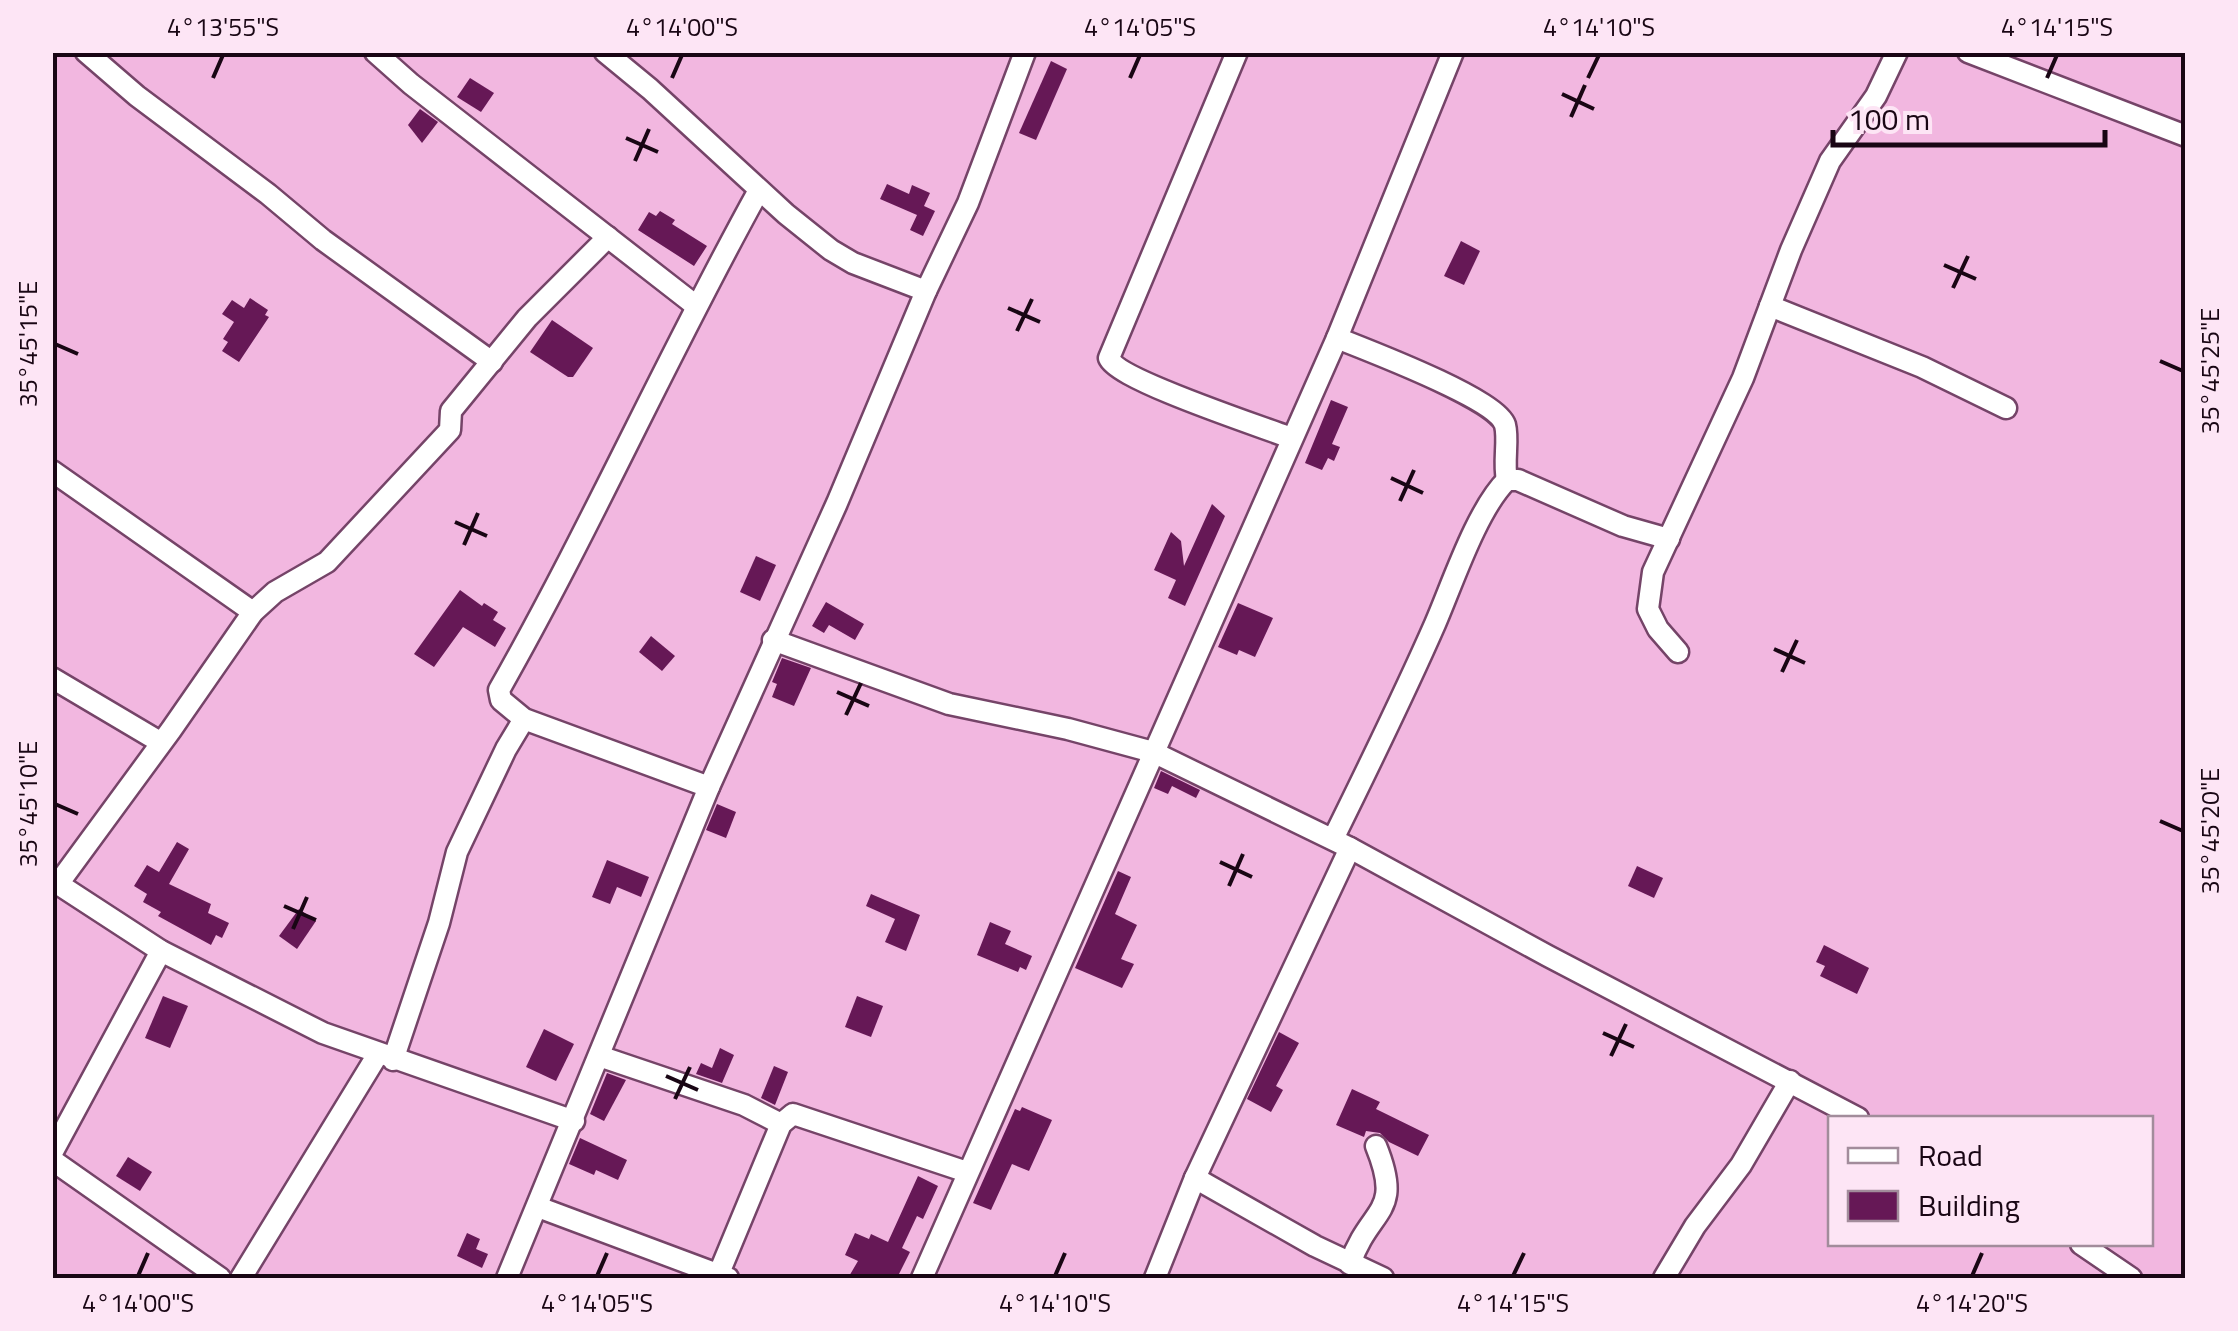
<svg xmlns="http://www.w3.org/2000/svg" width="2238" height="1331" font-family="'Titillium Web',sans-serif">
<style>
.building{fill:#661856}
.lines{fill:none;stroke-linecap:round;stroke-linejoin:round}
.minor-casing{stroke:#754468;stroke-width:25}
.minor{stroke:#fff;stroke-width:20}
.ticks{fill:none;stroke:#190614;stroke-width:4}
.neatline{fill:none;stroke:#190614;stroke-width:4}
.ticks-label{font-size:25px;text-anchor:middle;fill:#190614}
</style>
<rect width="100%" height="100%" fill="#f2b7e0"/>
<g class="building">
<polygon points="1051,61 1067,69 1036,140 1019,133"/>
<polygon points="470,78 494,93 481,112 457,97"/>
<polygon points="420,109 438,122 422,143 408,125"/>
<polygon points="887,184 909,194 912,185 930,193 924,206 935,211 923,236 910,230 917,215 880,199"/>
<polygon points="660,211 675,220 672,224 707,246 694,266 638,230 649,212 656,216"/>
<polygon points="1461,241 1480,251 1464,285 1444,276"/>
<polygon points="250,298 268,310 265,315 269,317 239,362 222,351 228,342 223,339 234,322 222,314 232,300 244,308"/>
<polygon points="552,320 593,348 573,377 568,377 530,352"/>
<polygon points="1331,400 1348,407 1332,444 1340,447 1334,461 1328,458 1322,470 1305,463"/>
<polygon points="1212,504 1225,516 1185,606 1168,598 1176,580 1154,570 1171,532 1181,541 1184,566"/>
<polygon points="756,556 776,565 760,601 740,592"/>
<polygon points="460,590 482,606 484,603 498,612 493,620 506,628 495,647 463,627 434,667 414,654"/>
<polygon points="826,602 864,624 855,640 829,625 824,633 812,626"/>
<polygon points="1238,603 1273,618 1255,657 1239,650 1237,655 1218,647"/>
<polygon points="651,636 675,656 662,671 639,652"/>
<polygon points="782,658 811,668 794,706 772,697 777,684 772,682"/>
<polygon points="1161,771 1200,790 1196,798 1172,786 1168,794 1154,788"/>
<polygon points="717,804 736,812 726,838 706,830"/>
<polygon points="177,842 189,849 169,884 211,904 208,913 229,923 222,938 216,935 211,945 158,916 161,912 143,902 147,894 134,886 147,865 159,872"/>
<polygon points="607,860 649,877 641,897 617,887 610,904 592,897"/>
<polygon points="1637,866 1663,878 1654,898 1628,886"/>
<polygon points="1118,871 1131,877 1115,914 1137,925 1121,959 1134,964 1122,988 1075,968"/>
<polygon points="871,894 920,915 906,951 885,942 895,919 866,906"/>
<polygon points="299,909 316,921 297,949 279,936"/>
<polygon points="990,922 1011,931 1005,944 1032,956 1026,970 1020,967 1018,972 977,955"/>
<polygon points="1824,945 1869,968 1857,994 1820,976 1825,966 1816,962"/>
<polygon points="163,996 188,1006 170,1048 145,1038"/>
<polygon points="857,996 883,1006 871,1037 845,1027"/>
<polygon points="544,1029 574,1044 556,1081 526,1067"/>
<polygon points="1279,1032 1299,1043 1276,1086 1283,1090 1271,1112 1247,1099"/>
<polygon points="720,1048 734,1055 722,1083 696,1074 701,1063 712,1068"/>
<polygon points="774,1066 788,1072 775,1105 761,1098"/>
<polygon points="607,1073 626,1080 604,1121 590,1114"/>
<polygon points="1352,1089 1380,1102 1376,1109 1429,1135 1418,1156 1389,1142 1380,1133 1366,1131 1364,1137 1336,1125"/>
<polygon points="1022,1107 1052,1120 1029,1171 1012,1164 991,1210 973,1203 1015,1109 1020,1111"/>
<polygon points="580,1138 627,1160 618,1180 596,1170 594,1175 569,1164"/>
<polygon points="128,1157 152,1172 140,1191 116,1176"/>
<polygon points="918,1176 938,1186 923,1219 917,1216 902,1248 910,1252 897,1278 848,1278 858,1261 845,1255 855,1233 869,1239 871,1234 888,1242"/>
<polygon points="467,1233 480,1239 476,1249 488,1254 482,1268 457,1256"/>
</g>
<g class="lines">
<defs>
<g id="minor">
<polyline points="86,52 137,96 268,194 323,240 492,362"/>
<polyline points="375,52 411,84 695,305"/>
<polyline points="605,52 650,89 786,214 831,250 853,263 926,291"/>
<path d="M1237,52L1109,358C1118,380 1260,426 1291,438"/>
<polyline points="1968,52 2186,136"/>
<polyline points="1770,306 1922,367 2006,408"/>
<path d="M1337,338C1367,350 1497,399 1505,425C1509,440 1503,462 1507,480"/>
<polyline points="52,471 253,612"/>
<polyline points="773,640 949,704 1068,729 1153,752 1350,848 1548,956 1858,1118"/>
<polyline points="1678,652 1658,629 1648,609 1653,572 1743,378 1791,250 1830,161 1876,96 1897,52"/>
<polyline points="52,678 160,742"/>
<path d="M709,787L524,719L501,700L499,690C592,526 668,354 759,190"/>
<path d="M1333,839C1368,768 1403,697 1435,624C1452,585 1477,509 1507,480H1518L1623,526L1669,539"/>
<polyline points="52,880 161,951 323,1033 574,1121"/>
<polyline points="58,884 171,730 253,612 275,592 327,562 450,430 451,411 527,318 608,237"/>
<polyline points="599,1056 744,1105 781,1124"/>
<polyline points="393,1060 439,923 457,852 506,749 524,719"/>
<polyline points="52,1153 161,951"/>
<polyline points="52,1160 220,1278"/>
<polyline points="1195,1178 1315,1246 1383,1278"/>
<polyline points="538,1207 728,1278"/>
<polyline points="2081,1244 2131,1278"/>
<path d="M1350,1264C1370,1206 1404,1215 1376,1146"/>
<polyline points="241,1278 378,1054"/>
<polyline points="507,1278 709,787 837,503 926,291 968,203 1025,52"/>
<polyline points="717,1278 781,1124 793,1114 967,1172"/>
<polyline points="922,1278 1337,338 1453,52"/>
<polyline points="1155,1278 1195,1178 1350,848"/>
<polyline points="1664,1278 1695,1226 1741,1165 1790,1081"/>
</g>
</defs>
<use href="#minor" class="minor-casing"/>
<use href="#minor" class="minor"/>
</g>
<path class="ticks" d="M213,78L223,55M672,78L682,55M1130,78L1140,55M1588,78L1599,55M2047,78L2057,55M1562,94L1594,109M1571,117L1585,85M626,138L658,152M635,161L649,129M1944,265L1976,279M1953,288L1968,256M1008,308L1040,322M1017,331L1032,299M55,344L78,354M2160,361L2183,371M1391,478L1423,493M1400,501L1414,470M455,522L487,536M464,545L478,513M1774,649L1805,663M1782,672L1797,640M837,692L869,706M846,715L861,683M55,804L78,814M2160,821L2183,831M1220,862L1252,877M1229,886L1243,854M284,906L316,920M293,929L307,897M1603,1033L1634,1047M1611,1056L1626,1024M666,1076L698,1090M675,1099L690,1067M138,1276L148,1253M597,1276L607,1253M1055,1276L1065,1253M1513,1276L1524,1253M1972,1276L1982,1253"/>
<rect width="2238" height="1331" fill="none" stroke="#fde5f5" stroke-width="110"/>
<rect x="1828" y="1116" width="325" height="130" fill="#fde5f5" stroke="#a28c9b" stroke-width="2.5"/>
<rect x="1848" y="1148" width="50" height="15" fill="#ffffff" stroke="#a28c9b" stroke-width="2.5"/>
<text x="1918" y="1166" font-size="30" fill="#190614">Road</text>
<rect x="1848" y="1191" width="50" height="30" fill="#661856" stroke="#a28c9b" stroke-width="2.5"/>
<text x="1918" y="1216" font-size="30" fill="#190614">Building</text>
<path d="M1833 130v15h272v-15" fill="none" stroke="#190614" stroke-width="5"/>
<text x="1848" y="130" font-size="30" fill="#190614" stroke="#fde5f5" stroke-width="8" paint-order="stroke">100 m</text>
<rect x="55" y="55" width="2128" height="1221" class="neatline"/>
<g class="ticks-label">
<text x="223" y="36">4°13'55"S</text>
<text x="682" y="36">4°14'00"S</text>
<text x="1140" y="36">4°14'05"S</text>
<text x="1599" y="36">4°14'10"S</text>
<text x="2057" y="36">4°14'15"S</text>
<text transform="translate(28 344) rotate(-90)" y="9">35°45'15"E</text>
<text transform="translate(2210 371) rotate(-90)" y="9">35°45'25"E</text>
<text transform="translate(28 804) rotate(-90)" y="9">35°45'10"E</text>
<text transform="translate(2210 831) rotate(-90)" y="9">35°45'20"E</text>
<text x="138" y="1312">4°14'00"S</text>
<text x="597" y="1312">4°14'05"S</text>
<text x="1055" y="1312">4°14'10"S</text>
<text x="1513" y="1312">4°14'15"S</text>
<text x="1972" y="1312">4°14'20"S</text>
</g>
</svg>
